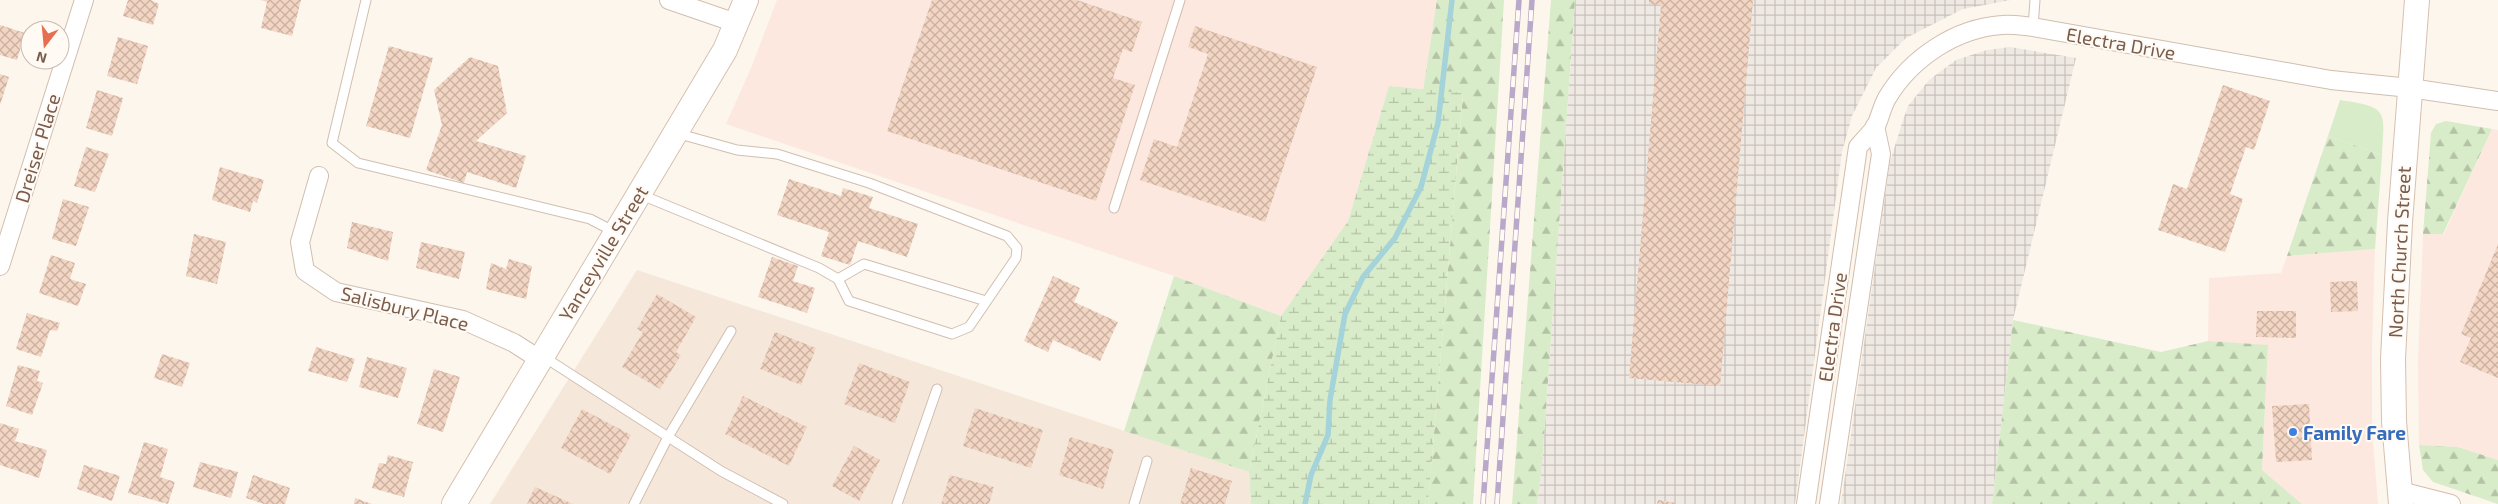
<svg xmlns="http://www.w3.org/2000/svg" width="2498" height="504" font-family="'Exo 2',sans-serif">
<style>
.residential{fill:#f5e8da}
.commercial{fill:#fde8e0}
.industrial{fill:url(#industrial-grid)}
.green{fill:#d8ecc9}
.forest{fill:url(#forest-firs)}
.wetland{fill:url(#wetland-marsh)}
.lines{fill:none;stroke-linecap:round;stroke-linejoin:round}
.stream{stroke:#a5d3da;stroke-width:5.5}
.building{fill:url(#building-cross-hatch)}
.service-casing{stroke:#d1beb0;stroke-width:11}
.minor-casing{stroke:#d1beb0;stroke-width:20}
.secondary-casing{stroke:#d6c0b0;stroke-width:26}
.service{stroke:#fff;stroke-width:9}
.minor{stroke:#fff;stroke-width:18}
.secondary{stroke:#fff;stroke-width:24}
.rail-casing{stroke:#b9a8c9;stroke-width:5.5}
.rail{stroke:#fffaf3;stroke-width:4;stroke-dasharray:11;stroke-linecap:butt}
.shop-dot{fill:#3f7fe0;stroke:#fffaf3;stroke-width:2}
.labels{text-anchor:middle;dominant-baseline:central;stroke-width:4;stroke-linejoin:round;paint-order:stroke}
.street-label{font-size:19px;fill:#7a5c4d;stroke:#fffaf3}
.shop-label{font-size:19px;font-weight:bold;fill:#366cbe;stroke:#fffaf3;text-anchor:start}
</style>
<defs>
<pattern id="industrial-grid" width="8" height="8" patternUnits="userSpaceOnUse" patternTransform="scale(1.25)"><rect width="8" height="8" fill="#efe9e4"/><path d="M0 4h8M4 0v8" fill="none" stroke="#c7c0bb"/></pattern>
<pattern id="forest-firs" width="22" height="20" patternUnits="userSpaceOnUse" patternTransform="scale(1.25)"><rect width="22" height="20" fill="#d8ecc9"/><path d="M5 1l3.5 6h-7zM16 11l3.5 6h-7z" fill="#b4c2a5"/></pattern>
<pattern id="wetland-marsh" width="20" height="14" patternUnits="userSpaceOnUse" patternTransform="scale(1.25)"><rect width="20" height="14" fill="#d8ecc9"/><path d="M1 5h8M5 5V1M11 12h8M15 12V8" fill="none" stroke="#b4c2a5"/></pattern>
<pattern id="building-cross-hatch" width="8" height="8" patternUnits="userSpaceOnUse" patternTransform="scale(1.25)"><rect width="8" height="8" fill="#f3d5c3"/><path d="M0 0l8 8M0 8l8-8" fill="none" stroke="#cab0a1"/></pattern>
</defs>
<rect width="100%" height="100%" fill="#fdf6ec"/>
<polygon class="residential" points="637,270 1249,472 1251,504 490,504"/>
<g class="commercial">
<polygon points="777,0 1437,0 1423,90 1389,86 1348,221 1281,316 1174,276 726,124 751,68"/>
<polygon points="2492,129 2498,130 2498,460 2458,447 2419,445 2418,361 2423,234 2444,234"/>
<polygon points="2375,249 2372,348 2372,429 2378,504 2302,504 2262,470 2268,346 2208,341 2209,278 2281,273 2287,256"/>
</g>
<g class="industrial">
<polygon points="1575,0 2011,0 1963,9 1906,38 1876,68 1852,116 1842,152 1795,504 1537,504 1542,465"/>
<polygon points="2010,47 2076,58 2013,320 1992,504 1841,504 1890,162 1902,123 1908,106 1929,80 1956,60 1987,50"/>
</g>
<path class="green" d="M2340,100C2388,107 2385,110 2382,155L2328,136Z"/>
<g class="forest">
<polygon points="1437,0 1504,0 1473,504 1428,504 1463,94 1423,90"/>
<polygon points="1551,0 1575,0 1542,465 1537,504 1512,504"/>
<polygon points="2446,121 2492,129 2443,234 2423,234 2431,133 2436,124"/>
<polygon points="2328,136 2382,155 2375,249 2287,256"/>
<polygon points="1174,276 1281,316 1249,472 1124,431"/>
<polygon points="2013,320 2161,352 2208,341 2268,345 2262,470 2302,504 1992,504"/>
<polygon points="2419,445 2458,447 2498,460 2498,504 2433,482 2423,470"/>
</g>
<polygon class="wetland" points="1389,86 1463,93 1428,504 1251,504 1249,472 1281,316 1348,221"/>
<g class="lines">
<polyline class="stream" points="1305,504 1311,475 1328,435 1330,400 1345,314 1363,277 1395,238 1421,187 1438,123 1452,0"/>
</g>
<g class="building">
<polygon points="128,0 151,0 159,4 153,25 123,16"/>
<polygon points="301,0 292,36 261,28 267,2 261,0"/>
<polygon points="932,0 1077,0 1142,22 1132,52 1123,49 1113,78 1135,85 1096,201 887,131"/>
<polygon points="1649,0 1753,0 1720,386 1629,378 1661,5 1649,4"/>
<polygon points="0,25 25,33 17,60 0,55"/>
<polygon points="1195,26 1317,67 1265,222 1140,180 1154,139 1177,147 1208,54 1188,47"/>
<polygon points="118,37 148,46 137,84 107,76"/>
<polygon points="389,46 433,58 410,138 366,126"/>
<polygon points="470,57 498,66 507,113 476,141 526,156 516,188 467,172 464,183 426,170 442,125 434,90"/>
<polygon points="0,74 9,77 0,105"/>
<polygon points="2223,85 2270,101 2254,150 2246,147 2230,194 2243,199 2225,252 2158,230 2173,184 2187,189"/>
<polygon points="97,90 123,98 112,136 86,128"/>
<polygon points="86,147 109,154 95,192 74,186"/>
<polygon points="220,167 264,180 257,203 253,201 250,212 212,200"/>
<polygon points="789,179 841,196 843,188 873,197 869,208 918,224 907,257 858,241 850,265 821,256 829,232 777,215"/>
<polygon points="63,199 89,207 76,246 52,239"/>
<polygon points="352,222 393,232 388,261 347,248"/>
<polygon points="194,234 226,242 217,284 186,276"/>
<polygon points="421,242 465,252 459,279 416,268"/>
<polygon points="2498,244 2498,378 2460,362 2471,338 2461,334"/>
<polygon points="51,255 75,263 70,279 86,284 78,306 39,293"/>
<polygon points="772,257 798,266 793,281 815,288 807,313 758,297"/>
<polygon points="509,259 532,266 526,299 486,289 491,263 506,269"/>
<polygon points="1053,276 1080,288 1074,302 1118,322 1100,361 1053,340 1048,352 1024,341"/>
<polygon points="2357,281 2358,311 2331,312 2330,282"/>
<polygon points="657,294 696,317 676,352 681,355 660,389 622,367 643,332 637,329"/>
<polygon points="2257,311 2296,311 2296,338 2256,337"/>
<polygon points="27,313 60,323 57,331 50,330 41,357 16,349"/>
<polygon points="775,332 816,348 801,385 760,369"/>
<polygon points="316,347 355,359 347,382 308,371"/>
<polygon points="162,354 190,363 182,387 154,378"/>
<polygon points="367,357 407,368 398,398 359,387"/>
<polygon points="859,363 910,382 895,423 844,404"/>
<polygon points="18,365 40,371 37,381 43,383 32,415 6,406"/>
<polygon points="434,369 460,377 443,432 417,424"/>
<polygon points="743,396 807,427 789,466 725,434"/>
<polygon points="2309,404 2312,460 2276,462 2272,406"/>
<polygon points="975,408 1043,430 1031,468 963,446"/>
<polygon points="582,409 631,435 610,474 561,448"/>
<polygon points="0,423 19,429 15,441 47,450 39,478 0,465"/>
<polygon points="1070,437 1114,450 1103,489 1059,475"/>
<polygon points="144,442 168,449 160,477 175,482 168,504 128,493"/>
<polygon points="854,446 880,460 859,501 832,486"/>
<polygon points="388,455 413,462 404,497 372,488 379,463 386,464"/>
<polygon points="200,462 238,472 231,498 193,487"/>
<polygon points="84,465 120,476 112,501 77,489"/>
<polygon points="1191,468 1232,481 1225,504 1180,504"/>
<polygon points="253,475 290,488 285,504 264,504 246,498"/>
<polygon points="950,475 994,487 989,504 941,504"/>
<polygon points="535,487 573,504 527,504"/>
<polygon points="355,498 372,504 354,504"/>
<polygon points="1658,500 1676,503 1676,504 1657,504"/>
</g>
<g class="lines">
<defs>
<g id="service">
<polyline points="366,0 332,143 358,163 590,219 615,232"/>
<polyline points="2033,27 2035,0"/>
<polyline points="639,194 819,268 838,279 849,301 952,334 969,327 1016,258 1017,248 1007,236 869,183 777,154 737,150 676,133"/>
<polyline points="1114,208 1180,0"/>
<polyline points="838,279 864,264 986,301"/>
<polyline points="544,357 721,471 783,504"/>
<polyline points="634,504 668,437 731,331"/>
<polyline points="897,504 937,389"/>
<polyline points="1134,504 1147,461"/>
</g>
<g id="minor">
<polyline points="669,0 736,23"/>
<polyline points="319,176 300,242 305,271 336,292 463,320 514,343 539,359"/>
<polyline points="0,266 84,0"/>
<polyline points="2400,491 2451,504"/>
<path d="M1806,504L1858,147C1864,140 1871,133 1876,126C1880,117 1882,107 1887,98C1911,58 1956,28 2002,25C2012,24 2023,26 2033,27L2331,80L2410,88L2498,101"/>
<polyline points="1829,504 1881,154 1875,126"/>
</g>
<g id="secondary">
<polyline points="454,504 725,50 746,0"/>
<polyline points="2401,504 2394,421 2393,359 2400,222 2417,0"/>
</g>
</defs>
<use href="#service" class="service-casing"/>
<use href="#minor" class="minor-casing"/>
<use href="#secondary" class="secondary-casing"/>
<use href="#service" class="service"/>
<use href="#minor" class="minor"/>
<use href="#secondary" class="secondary"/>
<defs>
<g id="rail">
<polyline points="1483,504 1519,0"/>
<polyline points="1497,504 1532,0"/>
</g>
</defs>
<use href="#rail" class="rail-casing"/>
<use href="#rail" class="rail"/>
</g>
<circle class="shop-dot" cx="2293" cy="432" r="5"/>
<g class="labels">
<g class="street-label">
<text transform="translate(2121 43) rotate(10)">Electra Drive</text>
<text transform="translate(37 148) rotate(-73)">Dreiser Place</text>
<text transform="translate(2399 252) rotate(-87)">North Church Street</text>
<text transform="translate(603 253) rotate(-59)">Yanceyville Street</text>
<text transform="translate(405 308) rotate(14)">Salisbury Place</text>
<text transform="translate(1832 327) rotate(-82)">Electra Drive</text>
</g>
<g class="shop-label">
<text x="2303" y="432">Family Fare</text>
</g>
</g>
<g transform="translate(45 45) rotate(196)"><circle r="24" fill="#fffaf3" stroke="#cabbb1"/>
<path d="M0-4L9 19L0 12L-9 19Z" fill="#e76f51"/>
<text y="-8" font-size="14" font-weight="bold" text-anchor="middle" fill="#7a5c4d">N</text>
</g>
</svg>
